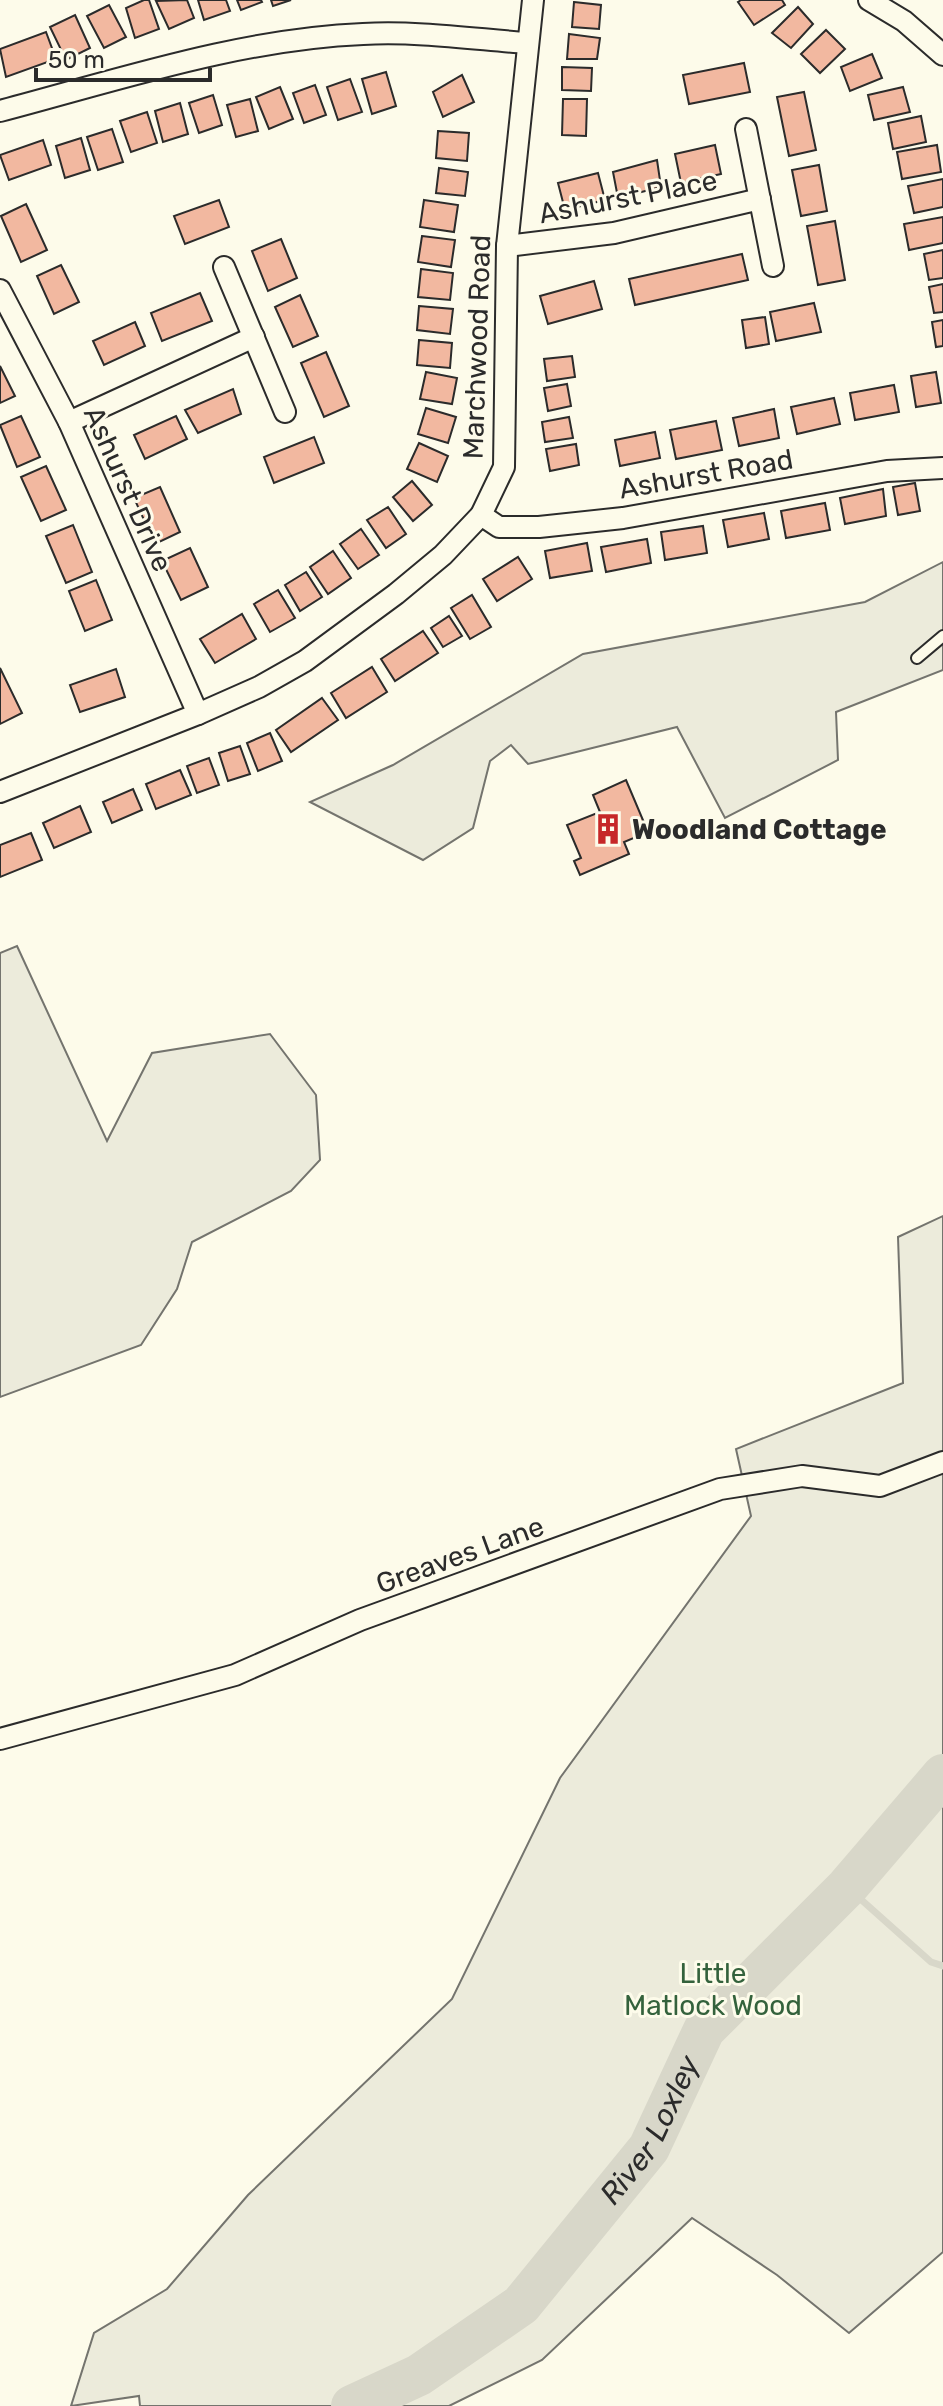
<svg xmlns="http://www.w3.org/2000/svg" width="943" height="2406" font-family="Rubik,sans-serif">
<style>
.green{fill:#ecebdb;stroke:#74746e;stroke-width:2}
.lines{fill:none;stroke-linecap:round;stroke-linejoin:round}
.stream{stroke:#d8d7c9;stroke-width:7}
.river{stroke:#d8d7c9;stroke-width:42}
.building{fill:#f2b8a0;stroke:#2b2b2b;stroke-width:2}
.lane-casing{stroke:#2b2b2b;stroke-width:14}
.street-casing{stroke:#2b2b2b;stroke-width:24}
.lane{stroke:#fdfbea;stroke-width:10}
.street{stroke:#fdfbea;stroke-width:20}
.labels{text-anchor:middle;dominant-baseline:central;stroke-width:6;stroke-linejoin:round;paint-order:stroke}
.street-label{font-size:28px;fill:#2b2b2b;stroke:#fdfbea}
.poi-label{font-size:28px;font-weight:bold;fill:#2b2b2b;stroke:#fdfbea;text-anchor:start}
.park-label{font-size:28px;fill:#34623c;stroke:#fdfbea}
.water-label{font-size:30px;font-style:italic;fill:#2b2b2b;stroke:#fdfbea}
</style>
<rect width="100%" height="100%" fill="#fdfbea"/>
<g class="green">
<polygon points="943,562 943,670 836,712 838,760 725,818 677,727 528,764 511,745 490,761 473,828 423,860 310,802 393,765 583,654 865,602"/>
<polygon points="17,946 107,1141 152,1053 270,1034 316,1095 320,1160 291,1191 192,1242 177,1289 141,1345 0,1397 0,953"/>
<polygon points="943,1216 943,2252 849,2333 777,2275 692,2218 542,2360 449,2406 140,2406 139,2396 71,2406 94,2333 167,2289 248,2195 452,1999 560,1778 751,1516 736,1449 903,1383 898,1237"/>
</g>
<g class="lines">
<polyline class="stream" points="847,1887 931,1962 943,1966"/>
<path class="river" id="s1" d="M352,2406L419,2375L521,2305L649,2148L704,2030L847,1887L943,1775"/>
</g>
<g class="building">
<polygon points="144,0 149,0 159,29 135,38 126,8"/>
<polygon points="187,0 194,18 169,29 156,1"/>
<polygon points="198,0 226,0 230,11 204,20"/>
<polygon points="237,0 261,0 262,2 241,10"/>
<polygon points="271,0 291,0 273,6"/>
<polygon points="741,0 782,0 785,5 754,25 738,2"/>
<polygon points="574,2 601,5 599,29 572,27"/>
<polygon points="109,5 126,37 104,48 87,16"/>
<polygon points="798,7 813,24 791,48 772,33"/>
<polygon points="75,15 90,48 66,60 50,27"/>
<polygon points="826,30 845,49 820,73 801,54"/>
<polygon points="46,32 56,59 6,77 0,49"/>
<polygon points="569,34 600,38 597,59 567,59"/>
<polygon points="872,54 882,78 850,91 841,67"/>
<polygon points="744,63 750,92 689,104 683,75"/>
<polygon points="562,67 592,68 591,91 562,90"/>
<polygon points="386,72 396,106 372,114 362,79"/>
<polygon points="462,75 474,102 443,117 433,92"/>
<polygon points="350,79 362,112 338,120 327,87"/>
<polygon points="315,85 326,115 304,123 293,93"/>
<polygon points="280,87 293,119 269,129 256,97"/>
<polygon points="903,87 910,112 874,120 868,95"/>
<polygon points="804,92 816,150 789,156 777,97"/>
<polygon points="213,95 222,125 199,133 189,103"/>
<polygon points="250,99 258,131 236,137 227,105"/>
<polygon points="563,99 587,99 586,136 562,135"/>
<polygon points="180,103 188,134 163,142 155,111"/>
<polygon points="147,112 157,143 131,152 120,121"/>
<polygon points="921,116 926,142 893,149 888,123"/>
<polygon points="112,129 123,162 98,170 87,137"/>
<polygon points="438,131 469,133 467,161 436,158"/>
<polygon points="81,138 90,170 65,178 56,146"/>
<polygon points="43,140 51,165 9,180 0,155"/>
<polygon points="715,145 721,174 681,183 675,154"/>
<polygon points="937,145 941,172 902,179 897,152"/>
<polygon points="657,160 661,187 618,198 613,172"/>
<polygon points="819,165 827,211 801,216 792,170"/>
<polygon points="439,168 468,172 465,196 436,193"/>
<polygon points="598,173 605,200 565,210 558,183"/>
<polygon points="943,179 943,207 914,213 908,186"/>
<polygon points="219,200 229,227 185,244 174,216"/>
<polygon points="424,200 458,205 454,232 420,227"/>
<polygon points="26,204 47,250 21,262 1,216"/>
<polygon points="943,217 943,243 909,250 904,224"/>
<polygon points="835,221 845,280 818,285 807,226"/>
<polygon points="422,236 455,240 451,267 418,262"/>
<polygon points="281,239 297,278 268,291 252,251"/>
<polygon points="943,250 943,278 929,280 924,254"/>
<polygon points="742,254 748,280 635,305 629,279"/>
<polygon points="61,265 79,302 54,314 37,276"/>
<polygon points="421,269 453,273 450,300 418,297"/>
<polygon points="594,281 602,309 548,324 540,296"/>
<polygon points="943,284 943,312 934,313 929,287"/>
<polygon points="200,293 212,321 162,341 151,313"/>
<polygon points="300,295 318,336 293,347 275,307"/>
<polygon points="814,303 821,332 776,341 770,312"/>
<polygon points="419,306 453,309 450,334 417,330"/>
<polygon points="765,317 769,344 746,348 742,320"/>
<polygon points="943,320 943,346 936,347 932,322"/>
<polygon points="135,322 145,346 104,365 93,341"/>
<polygon points="419,340 452,343 450,368 417,365"/>
<polygon points="326,352 349,406 324,417 301,363"/>
<polygon points="572,356 575,377 547,381 544,359"/>
<polygon points="0,366 15,396 0,403"/>
<polygon points="426,372 457,378 452,404 420,399"/>
<polygon points="936,372 941,403 916,407 911,376"/>
<polygon points="567,384 571,406 548,411 544,388"/>
<polygon points="894,385 899,412 855,420 850,393"/>
<polygon points="233,389 241,414 198,433 185,410"/>
<polygon points="834,398 840,424 797,434 791,407"/>
<polygon points="426,408 456,417 448,443 418,434"/>
<polygon points="774,409 779,438 739,446 733,418"/>
<polygon points="21,416 40,457 17,467 0,425"/>
<polygon points="176,416 187,439 145,459 134,435"/>
<polygon points="569,417 573,438 545,442 542,422"/>
<polygon points="716,421 722,450 676,459 670,430"/>
<polygon points="655,432 660,458 620,466 615,440"/>
<polygon points="314,437 324,463 274,483 264,457"/>
<polygon points="419,443 448,456 437,482 407,469"/>
<polygon points="576,444 579,465 550,471 546,449"/>
<polygon points="46,466 66,510 41,521 21,477"/>
<polygon points="412,481 432,505 413,521 393,497"/>
<polygon points="915,483 920,511 898,515 893,487"/>
<polygon points="160,487 180,532 155,544 134,498"/>
<polygon points="883,489 886,516 845,524 840,498"/>
<polygon points="825,503 830,530 786,538 781,511"/>
<polygon points="388,507 406,534 386,548 367,520"/>
<polygon points="764,513 769,539 728,547 723,520"/>
<polygon points="73,525 92,572 66,583 46,536"/>
<polygon points="703,526 707,553 665,560 661,532"/>
<polygon points="361,529 379,555 358,569 340,544"/>
<polygon points="647,539 651,563 606,572 601,547"/>
<polygon points="587,543 592,571 550,578 545,551"/>
<polygon points="190,548 208,587 181,600 162,561"/>
<polygon points="333,551 351,578 328,594 310,567"/>
<polygon points="518,557 532,579 497,601 483,579"/>
<polygon points="306,572 322,597 300,611 285,585"/>
<polygon points="96,580 112,620 85,631 69,591"/>
<polygon points="278,590 295,618 270,632 254,604"/>
<polygon points="472,595 491,627 470,639 451,608"/>
<polygon points="242,614 256,639 215,663 200,639"/>
<polygon points="449,616 462,636 443,647 431,628"/>
<polygon points="423,631 438,653 395,681 381,659"/>
<polygon points="372,667 387,692 346,718 331,693"/>
<polygon points="0,668 22,713 0,724"/>
<polygon points="116,669 125,697 80,712 70,685"/>
<polygon points="322,698 338,720 291,752 276,730"/>
<polygon points="270,733 282,761 258,771 247,743"/>
<polygon points="240,746 250,774 228,781 219,753"/>
<polygon points="209,758 219,785 197,793 187,766"/>
<polygon points="180,770 191,795 156,809 146,784"/>
<polygon points="626,780 648,832 624,842 629,854 580,875 574,861 581,858 567,825 600,812 593,795"/>
<polygon points="133,789 142,810 112,823 103,802"/>
<polygon points="80,806 91,832 54,848 43,823"/>
<polygon points="31,833 42,860 0,877 0,845"/>
</g>
<g class="lines">
<defs>
<polyline id="lane" points="917,658 943,636"/>
<g id="street">
<polyline points="869,0 904,21 943,55"/>
<path d="M0,111C118,80 240,39 363,34C418,31 473,39 527,43"/>
<polyline points="746,129 773,266"/>
<polyline points="507,246 614,233 760,199"/>
<polyline points="224,267 285,412"/>
<polyline points="0,290 69,422 198,714"/>
<polyline points="69,422 254,337"/>
<polyline points="481,515 499,527 539,527 623,518 887,471 943,468"/>
<polyline points="0,792 198,714 259,687 305,661 396,594 443,555 481,515 504,467 507,246 533,0"/>
<polyline points="0,1739 235,1675 360,1620 720,1489 802,1476 880,1486 943,1462"/>
</g>
</defs>
<use href="#lane" class="lane-casing"/>
<use href="#street" class="street-casing"/>
<use href="#lane" class="lane"/>
<use href="#street" class="street"/>
</g>
<defs>
<symbol id="building-bare" viewBox="-9 -9 18 18"><path d="M-4-6H4V6H1V3H-1V6H-4ZM-2.5-4.3h1.7v1.8h-1.7ZM.8-4.3h1.7v1.8H.8ZM-2.5-1h1.7V.8h-1.7ZM.8-1h1.7V.8H.8Z" fill="#c62828" stroke="#fdfbea" stroke-width="2.5" paint-order="stroke"/></symbol>
</defs>
<g fill-rule="evenodd">
<use href="#building-bare" x="586" y="807" width="44" height="44"/>
</g>
<g class="labels">
<g class="street-label">
<text transform="translate(628 197) rotate(-11)">Ashurst Place</text>
<text transform="translate(477 347) rotate(-88)">Marchwood Road</text>
<text transform="translate(706 474) rotate(-10)">Ashurst Road</text>
<text transform="translate(128 489) rotate(66)">Ashurst Drive</text>
<text transform="translate(460 1555) rotate(-20)">Greaves Lane</text>
</g>
<g class="poi-label">
<text x="632" y="829">Woodland Cottage</text>
</g>
<g class="park-label">
<text x="713" y="1973">Little<tspan x="713" dy="32">Matlock Wood</tspan></text>
</g>
<g class="water-label">
<text stroke="none"><textPath href="#s1" startOffset="416">River Loxley</textPath></text>
</g>
</g>
<path d="M36 68v12h174v-12" fill="none" stroke="#2b2b2b" stroke-width="4"/>
<text x="48" y="68" font-size="24" fill="#2b2b2b" stroke="#fdfbea" stroke-width="6" paint-order="stroke">50 m</text>
</svg>
